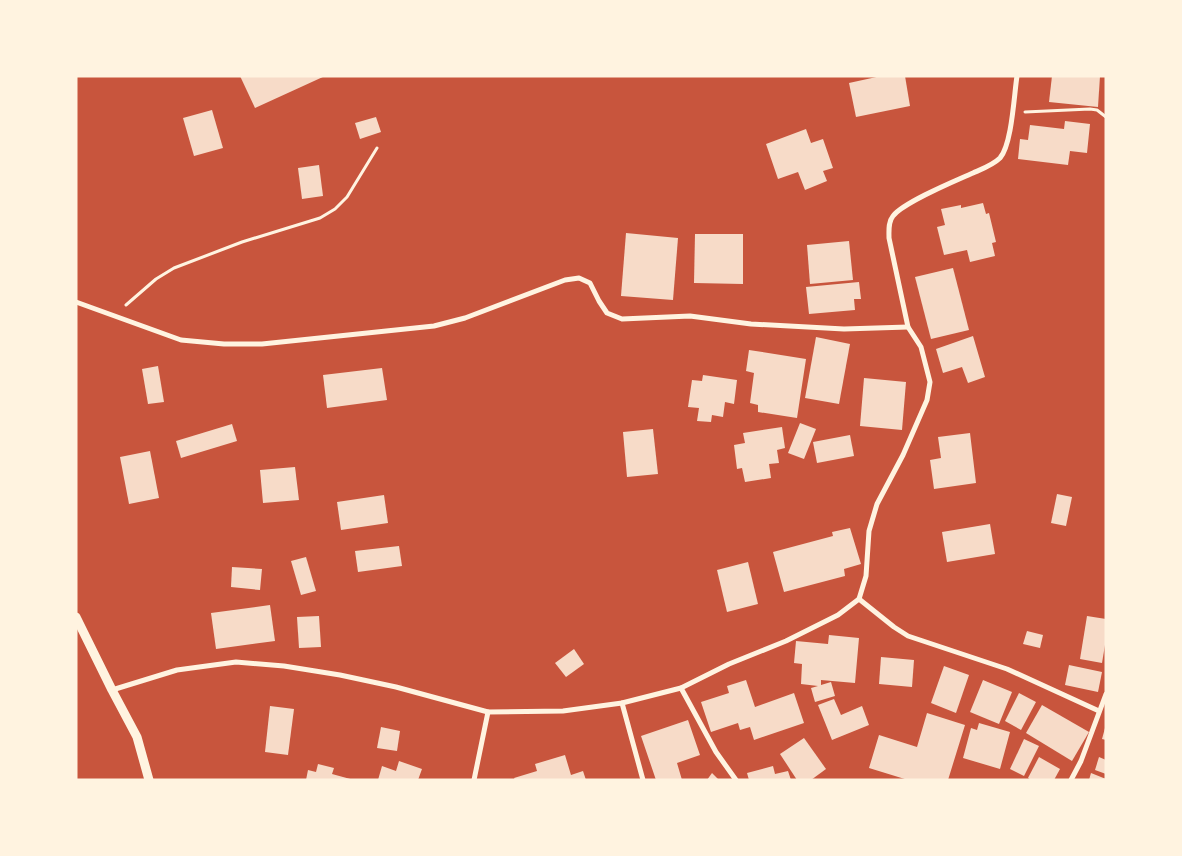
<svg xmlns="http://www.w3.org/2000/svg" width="1182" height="856" font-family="Mulish,sans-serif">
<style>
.building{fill:#f7dbc8}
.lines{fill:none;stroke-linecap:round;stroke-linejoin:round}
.path{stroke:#fff3e0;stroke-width:3}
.minor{stroke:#fff3e0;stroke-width:5}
.tertiary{stroke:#fff3e0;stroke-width:9}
</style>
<rect width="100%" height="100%" fill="#c8553d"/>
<g class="building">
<polygon points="240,76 325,76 255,108"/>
<polygon points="881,76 905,76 910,106 856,117 849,83"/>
<polygon points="1052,76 1100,76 1098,107 1049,102"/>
<polygon points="212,110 223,148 194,156 183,118"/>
<polygon points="376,117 381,132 360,139 355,123"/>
<polygon points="1065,121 1090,124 1087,153 1070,151 1068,165 1018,159 1020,139 1028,140 1030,125 1064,129"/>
<polygon points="806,129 811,143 823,139 833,168 823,171 827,181 805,190 798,172 778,179 766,144"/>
<polygon points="319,165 323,196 302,199 298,168"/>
<polygon points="983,203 986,214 989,213 996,242 992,243 995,256 970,262 967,250 944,255 937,227 945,225 941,209 961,205 961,208"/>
<polygon points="626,233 678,238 673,300 621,296"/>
<polygon points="695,234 743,234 743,284 694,283"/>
<polygon points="849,241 853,280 810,284 807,245"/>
<polygon points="953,268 969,330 931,339 915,277"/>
<polygon points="859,282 861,299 854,299 855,310 809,314 806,287"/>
<polygon points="973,336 985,377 968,383 962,367 943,373 936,349"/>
<polygon points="816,337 850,344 839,404 805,398"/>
<polygon points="749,350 806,359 797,418 758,412 758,405 750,403 754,373 746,371"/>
<polygon points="158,366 164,402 148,404 142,369"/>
<polygon points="382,368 387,400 327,408 323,375"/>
<polygon points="703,375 737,380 734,404 725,402 723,417 712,415 711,422 697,421 699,408 688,407 692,380 702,381"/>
<polygon points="864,378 906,382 902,430 860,426"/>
<polygon points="800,423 816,429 804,459 788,453"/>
<polygon points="232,424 237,441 181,458 176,441"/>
<polygon points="782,427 785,448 777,450 779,463 769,464 771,478 745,482 742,468 737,469 734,445 745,443 743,433"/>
<polygon points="653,429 658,474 627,477 623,432"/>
<polygon points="970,433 976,483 934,489 930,460 941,458 938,437"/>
<polygon points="850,435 854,456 817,463 813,442"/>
<polygon points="150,451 159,498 129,504 120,457"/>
<polygon points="295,467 299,500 263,503 260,470"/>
<polygon points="1057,494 1072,497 1066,526 1051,523"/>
<polygon points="384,495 388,523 341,530 337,502"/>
<polygon points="990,524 995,554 947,562 942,532"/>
<polygon points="850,528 861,564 844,569 845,576 784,592 773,552 833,536 832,532"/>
<polygon points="399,546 402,566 358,572 355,551"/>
<polygon points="306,557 316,591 301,595 291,561"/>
<polygon points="748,562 758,604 727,612 717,570"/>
<polygon points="232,567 262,569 260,590 231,587"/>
<polygon points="270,605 275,641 216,649 211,613"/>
<polygon points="319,616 321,647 299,648 297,617"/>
<polygon points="1087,616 1106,619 1106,639 1102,663 1080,659"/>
<polygon points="1027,631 1043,635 1040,648 1023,644"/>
<polygon points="829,635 859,638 855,683 821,680 821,685 831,682 835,696 815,702 811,688 818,686 801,684 802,664 794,663 796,641 828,644"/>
<polygon points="574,649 584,664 566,677 555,663"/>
<polygon points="881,657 914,660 912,687 879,684"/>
<polygon points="1069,665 1102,672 1098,692 1065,685"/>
<polygon points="944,666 969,675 956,713 931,703"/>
<polygon points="746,680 755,707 794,693 804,723 754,740 750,727 740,730 738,723 711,732 701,702 729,693 727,686"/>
<polygon points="983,680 1012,692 999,724 970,712"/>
<polygon points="1019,693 1036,702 1021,730 1005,721"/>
<polygon points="834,699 841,715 862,706 869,725 832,740 818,705"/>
<polygon points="1042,705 1089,732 1072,761 1026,733"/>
<polygon points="270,706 294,709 288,755 265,752"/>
<polygon points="927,713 965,725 948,780 908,780 869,768 879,735 917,747"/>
<polygon points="688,720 700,755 677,763 682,780 656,780 641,736"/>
<polygon points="979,723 1010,732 1000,769 963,758 971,728 977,730"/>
<polygon points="381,727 400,731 397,751 377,748"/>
<polygon points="1105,728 1106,728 1106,740 1102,739"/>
<polygon points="804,738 826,769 811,780 797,780 780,754"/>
<polygon points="1024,739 1039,746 1024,776 1010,769"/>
<polygon points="565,755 571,775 583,771 586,780 515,780 514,778 537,771 535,764"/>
<polygon points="1039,757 1060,769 1054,780 1031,780 1028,778"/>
<polygon points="1099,757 1106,760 1106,774 1095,770"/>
<polygon points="399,761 422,769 418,780 378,780 382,766 396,771"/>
<polygon points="318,764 334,768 332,774 354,780 306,780 308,770 316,772"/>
<polygon points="773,766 775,774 788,771 791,780 749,780 747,773"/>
<polygon points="712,773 719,780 707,780"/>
<polygon points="1091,773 1106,779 1106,780 1089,780"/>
</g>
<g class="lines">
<g class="path">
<polyline points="1025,112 1090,109 1097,110 1106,117"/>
<polyline points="126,305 156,279 174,268 242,242 320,218 335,209 347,197 377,148"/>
</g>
<g class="minor">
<polyline points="76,302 181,340 224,344 262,344 434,326 465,318 565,280 579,278 590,283 599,301 607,313 622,319 690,316 751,324 844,329 908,327"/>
<polyline points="859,599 894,627 908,636 1007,669 1099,711"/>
<polyline points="681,688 716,752 736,780"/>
<path d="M112,690L177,670L236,662L284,666L340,675L396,687L488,712L563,711L622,703L681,688L729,664L786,641L838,615L859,599L866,576L869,531L877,504L903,455L927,400L930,382L921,347L908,327L889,238C889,231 888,222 893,216C904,202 955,181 973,173C982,169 993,165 1000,158C1012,144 1014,95 1017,76"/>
<polyline points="622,703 643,780"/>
<polyline points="474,780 488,712"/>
<polyline points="1071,780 1081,761 1106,694"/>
</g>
<polyline class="tertiary" points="76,617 112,690 137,737 149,780"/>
</g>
<rect width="1182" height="856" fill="none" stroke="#fff3e0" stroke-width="155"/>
</svg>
